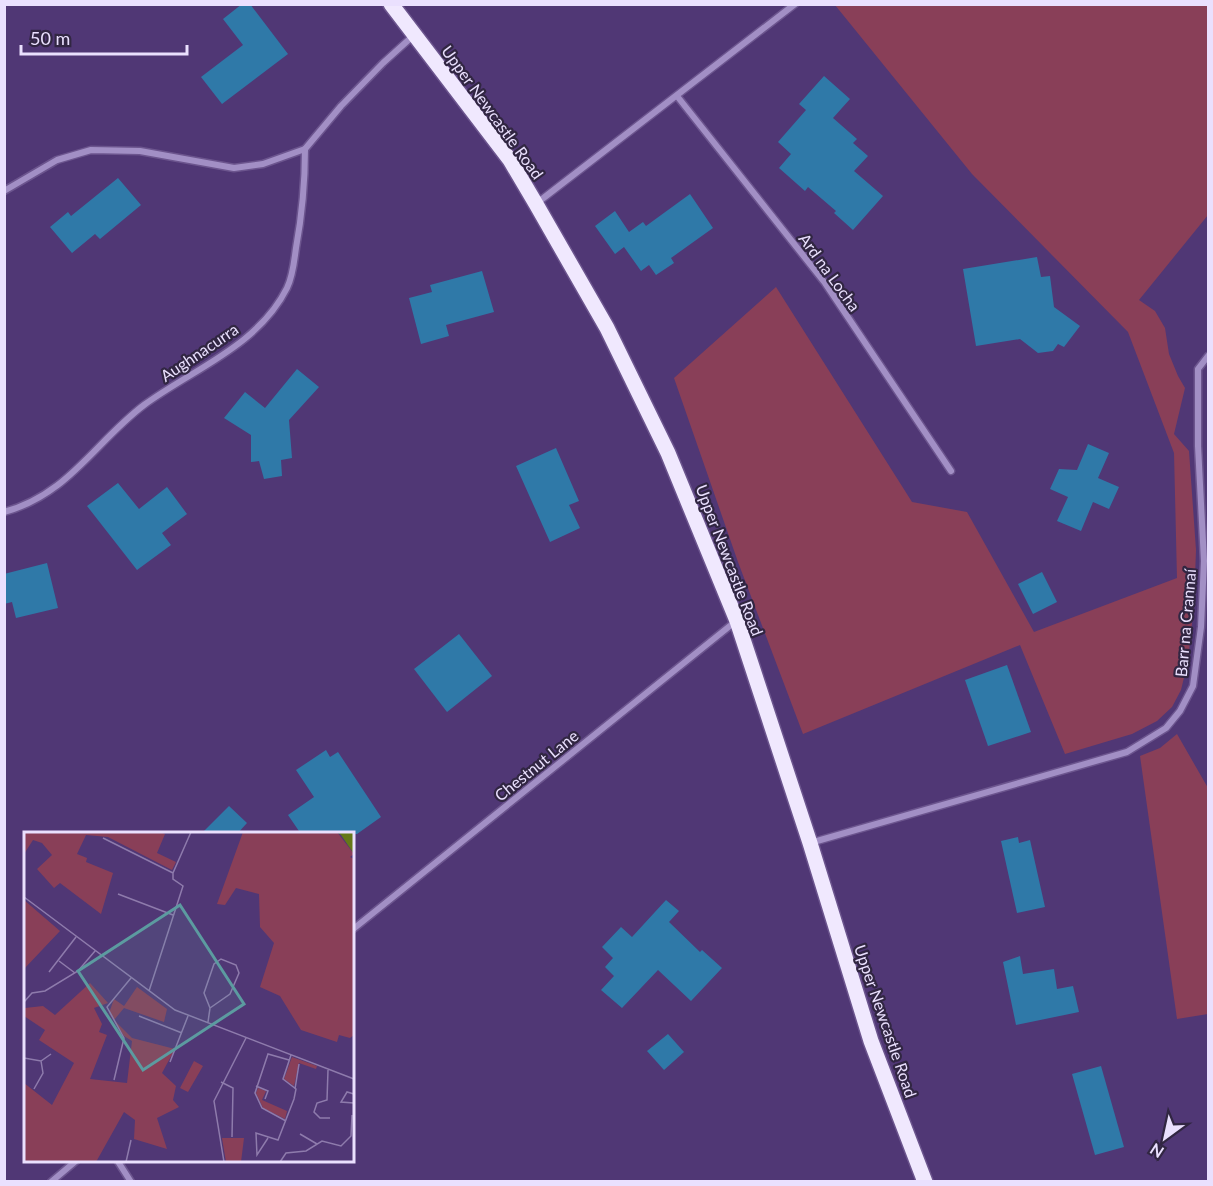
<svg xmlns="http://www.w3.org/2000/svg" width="1213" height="1186" font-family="Lato,sans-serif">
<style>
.green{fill:#893f58}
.building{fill:#2f79a8}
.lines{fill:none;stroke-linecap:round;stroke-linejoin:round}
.street-casing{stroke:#6c558e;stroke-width:9}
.primary-casing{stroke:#6c558e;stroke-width:18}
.street{stroke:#a28fc5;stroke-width:6}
.primary{stroke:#f0e8fe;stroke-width:15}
.labels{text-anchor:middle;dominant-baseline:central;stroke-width:4.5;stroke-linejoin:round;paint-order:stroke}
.street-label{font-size:16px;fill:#eae0fe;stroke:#312642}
.inset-road{fill:none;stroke:#8e7bac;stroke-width:1.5}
.view{fill:#5c9ba0;fill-opacity:0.15;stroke:#5c9ba0;stroke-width:3}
.inset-edge{fill:none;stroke:#eae0fe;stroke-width:3}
</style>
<rect width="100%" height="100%" fill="#503775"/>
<g class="green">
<polygon points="835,5 1208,5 1208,215 1139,300 1155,311 1165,328 1169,354 1178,376 1185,388 1174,434 1189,451 1196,550 1194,604 1188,661 1181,690 1172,707 1157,721 1132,734 1065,754 1020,645 803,734 738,562 674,378 776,287 912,502 967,512 1034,632 1177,578 1174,453 1128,332 972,174"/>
<polygon points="1177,734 1208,788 1208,1014 1177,1019 1140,756 1160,748"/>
</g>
<g class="building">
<polygon points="242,4 250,4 288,54 222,104 201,77 243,45 223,19"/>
<polygon points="824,76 850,99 833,118 857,139 853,143 868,156 854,171 883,196 853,230 834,213 836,211 808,187 805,191 779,168 791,154 778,142 806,110 799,104"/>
<polygon points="118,178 141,205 100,239 95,234 72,253 50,227 68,212 71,216"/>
<polygon points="690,194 713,228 671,258 674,263 656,275 649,265 641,271 624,247 615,254 595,226 615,211 629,232 643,222 646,226"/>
<polygon points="1037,257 1041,277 1050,276 1054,307 1080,326 1064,347 1058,344 1053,351 1038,353 1020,339 976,346 963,269"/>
<polygon points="482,271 494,312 446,325 449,336 421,344 409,298 432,292 430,285"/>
<polygon points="297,369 319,387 289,420 292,458 281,460 282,476 264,479 259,461 251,462 251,435 224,418 245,392 265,408"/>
<polygon points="1088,444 1109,453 1098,478 1119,487 1109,509 1093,502 1081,531 1057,521 1068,497 1050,489 1059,469 1077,470"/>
<polygon points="556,448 579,501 569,505 580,528 550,542 516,466"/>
<polygon points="118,483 139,509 167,487 187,514 162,533 171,545 137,570 87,506"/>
<polygon points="47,563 58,608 16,618 12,602 4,604 4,574"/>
<polygon points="1042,572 1057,602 1033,614 1018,584"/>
<polygon points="459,634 492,676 447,712 414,669"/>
<polygon points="1007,665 1031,732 988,746 965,680"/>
<polygon points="326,750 330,757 338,752 381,817 357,834 301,834 288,815 314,797 296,770"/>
<polygon points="229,806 247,823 237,834 201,834"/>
<polygon points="1018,837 1019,843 1030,840 1045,907 1017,913 1001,841"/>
<polygon points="666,900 679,911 669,922 700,952 702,950 722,968 691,1001 658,970 622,1008 601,990 614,976 605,967 613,958 602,947 621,927 632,937"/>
<polygon points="1020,956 1023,974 1054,969 1057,989 1073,986 1079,1012 1016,1025 1003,962"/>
<polygon points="668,1034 684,1052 664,1070 647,1051"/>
<polygon points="1101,1066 1124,1147 1095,1155 1072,1074"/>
</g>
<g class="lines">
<defs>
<g id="street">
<polyline points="677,96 825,283 951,471"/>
<polyline points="4,191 57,160 91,150 140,151 234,168 263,164 305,149 341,106 383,63 414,35"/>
<polyline points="537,203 795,4"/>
<path d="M4,512C68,495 95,442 144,405C193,369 258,346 287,288C293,276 294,262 296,248C302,215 305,183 305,149"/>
<polyline points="810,843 1127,752 1166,728 1180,711 1193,686 1201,627 1204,561 1198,446 1198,369 1208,356"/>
<polyline points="352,930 736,621"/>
<polyline points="117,1160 131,1182"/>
<polyline points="51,1182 77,1160"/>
</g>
<polyline id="primary" points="391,4 510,160 536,204 607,328 668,453 737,621 810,843 871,1041 925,1182"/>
</defs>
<use href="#street" class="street-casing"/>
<use href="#primary" class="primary-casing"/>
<use href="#street" class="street"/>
<use href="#primary" class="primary"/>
</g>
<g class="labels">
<g class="street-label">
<text transform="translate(493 112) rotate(54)">Upper Newcastle Road</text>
<text transform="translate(830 272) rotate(54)">Ard na Locha</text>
<text transform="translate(199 352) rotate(-34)">Aughnacurra</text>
<text transform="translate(730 560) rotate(69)">Upper Newcastle Road</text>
<text transform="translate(1185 623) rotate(-85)">Barr na Crannaí</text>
<text transform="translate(536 765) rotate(-39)">Chestnut Lane</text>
<text transform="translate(886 1021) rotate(71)">Upper Newcastle Road</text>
</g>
</g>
<g transform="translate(24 832)">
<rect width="330" height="330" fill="#503775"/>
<path d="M0,0H136L141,2L133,21L152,30L148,38L84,5L62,3L53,22L63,26L62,30L89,41L77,82L36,51L30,56L13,37L28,23L18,11L9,8L0,22ZM219,0H313L330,22L326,25L330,27V203L326,206L315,203L313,210L277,198L256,164L236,155L250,111L236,95L235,62L212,56L201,73L193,72ZM0,68L36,99L0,137ZM66,151L84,171L70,176L78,192L75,200L83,203L66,247L103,251L108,209L100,204L85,181L90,167L100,174L113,155L143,177L140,190L100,176L90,188L108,206L151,217L138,241L152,254L149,268L155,275L133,286L143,317L110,307L111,288L100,280L72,330H0V251L28,273L50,231L15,208L21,198L0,184L1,176L19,174L31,183ZM268,225L293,234L292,237L275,231L270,254L260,247ZM170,229L179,234L164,260L156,256ZM234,256L242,259L238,268L263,279L261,287L239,276L232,261ZM198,306H220L217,330H202Z" fill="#893f58"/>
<path d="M313,0H330V22L317,3Z" fill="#657818"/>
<path class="inset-road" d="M79,6L149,41M94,62L149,83M0,65L151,178L330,247M35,129L51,141M25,140L52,105M125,159L159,54L149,47V41L167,0M0,170L8,161L21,159L54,139L71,119M115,184L158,201M184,190L186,176L180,161L190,132L197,127L212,133L215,141L206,162L186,176M0,226L17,229L27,222M146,230L164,184M304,238L303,268L293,271L290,280L296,286H306M90,248L100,206L83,175L107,146M197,250L209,256L208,305M232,254L244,259L241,267M10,257L19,241L17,229M271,257L275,232M330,262L323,260L317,270L330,271M262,289L238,276L231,261L244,222L265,228M276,302L293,312M244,306L233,323L232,301L254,308L270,267L272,257L259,247L267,223M102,330L107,308M200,330L190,269L222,206M256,330L262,321L282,319L298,309L317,314L327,304L328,283"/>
<path class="view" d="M156,73L220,172L119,238L54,139Z"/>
<rect width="330" height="330" class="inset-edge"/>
</g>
<rect width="1213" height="1186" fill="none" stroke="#eae0fe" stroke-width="12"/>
<g transform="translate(1165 1138) rotate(213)" stroke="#312642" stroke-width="4.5" paint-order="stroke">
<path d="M0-4.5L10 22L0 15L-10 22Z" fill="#eae0fe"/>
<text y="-9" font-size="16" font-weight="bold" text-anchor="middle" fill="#eae0fe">N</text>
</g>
<path d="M21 45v9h166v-9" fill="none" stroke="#eae0fe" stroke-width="3"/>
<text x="30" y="45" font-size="18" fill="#eae0fe" stroke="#312642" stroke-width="4.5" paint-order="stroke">50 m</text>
</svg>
